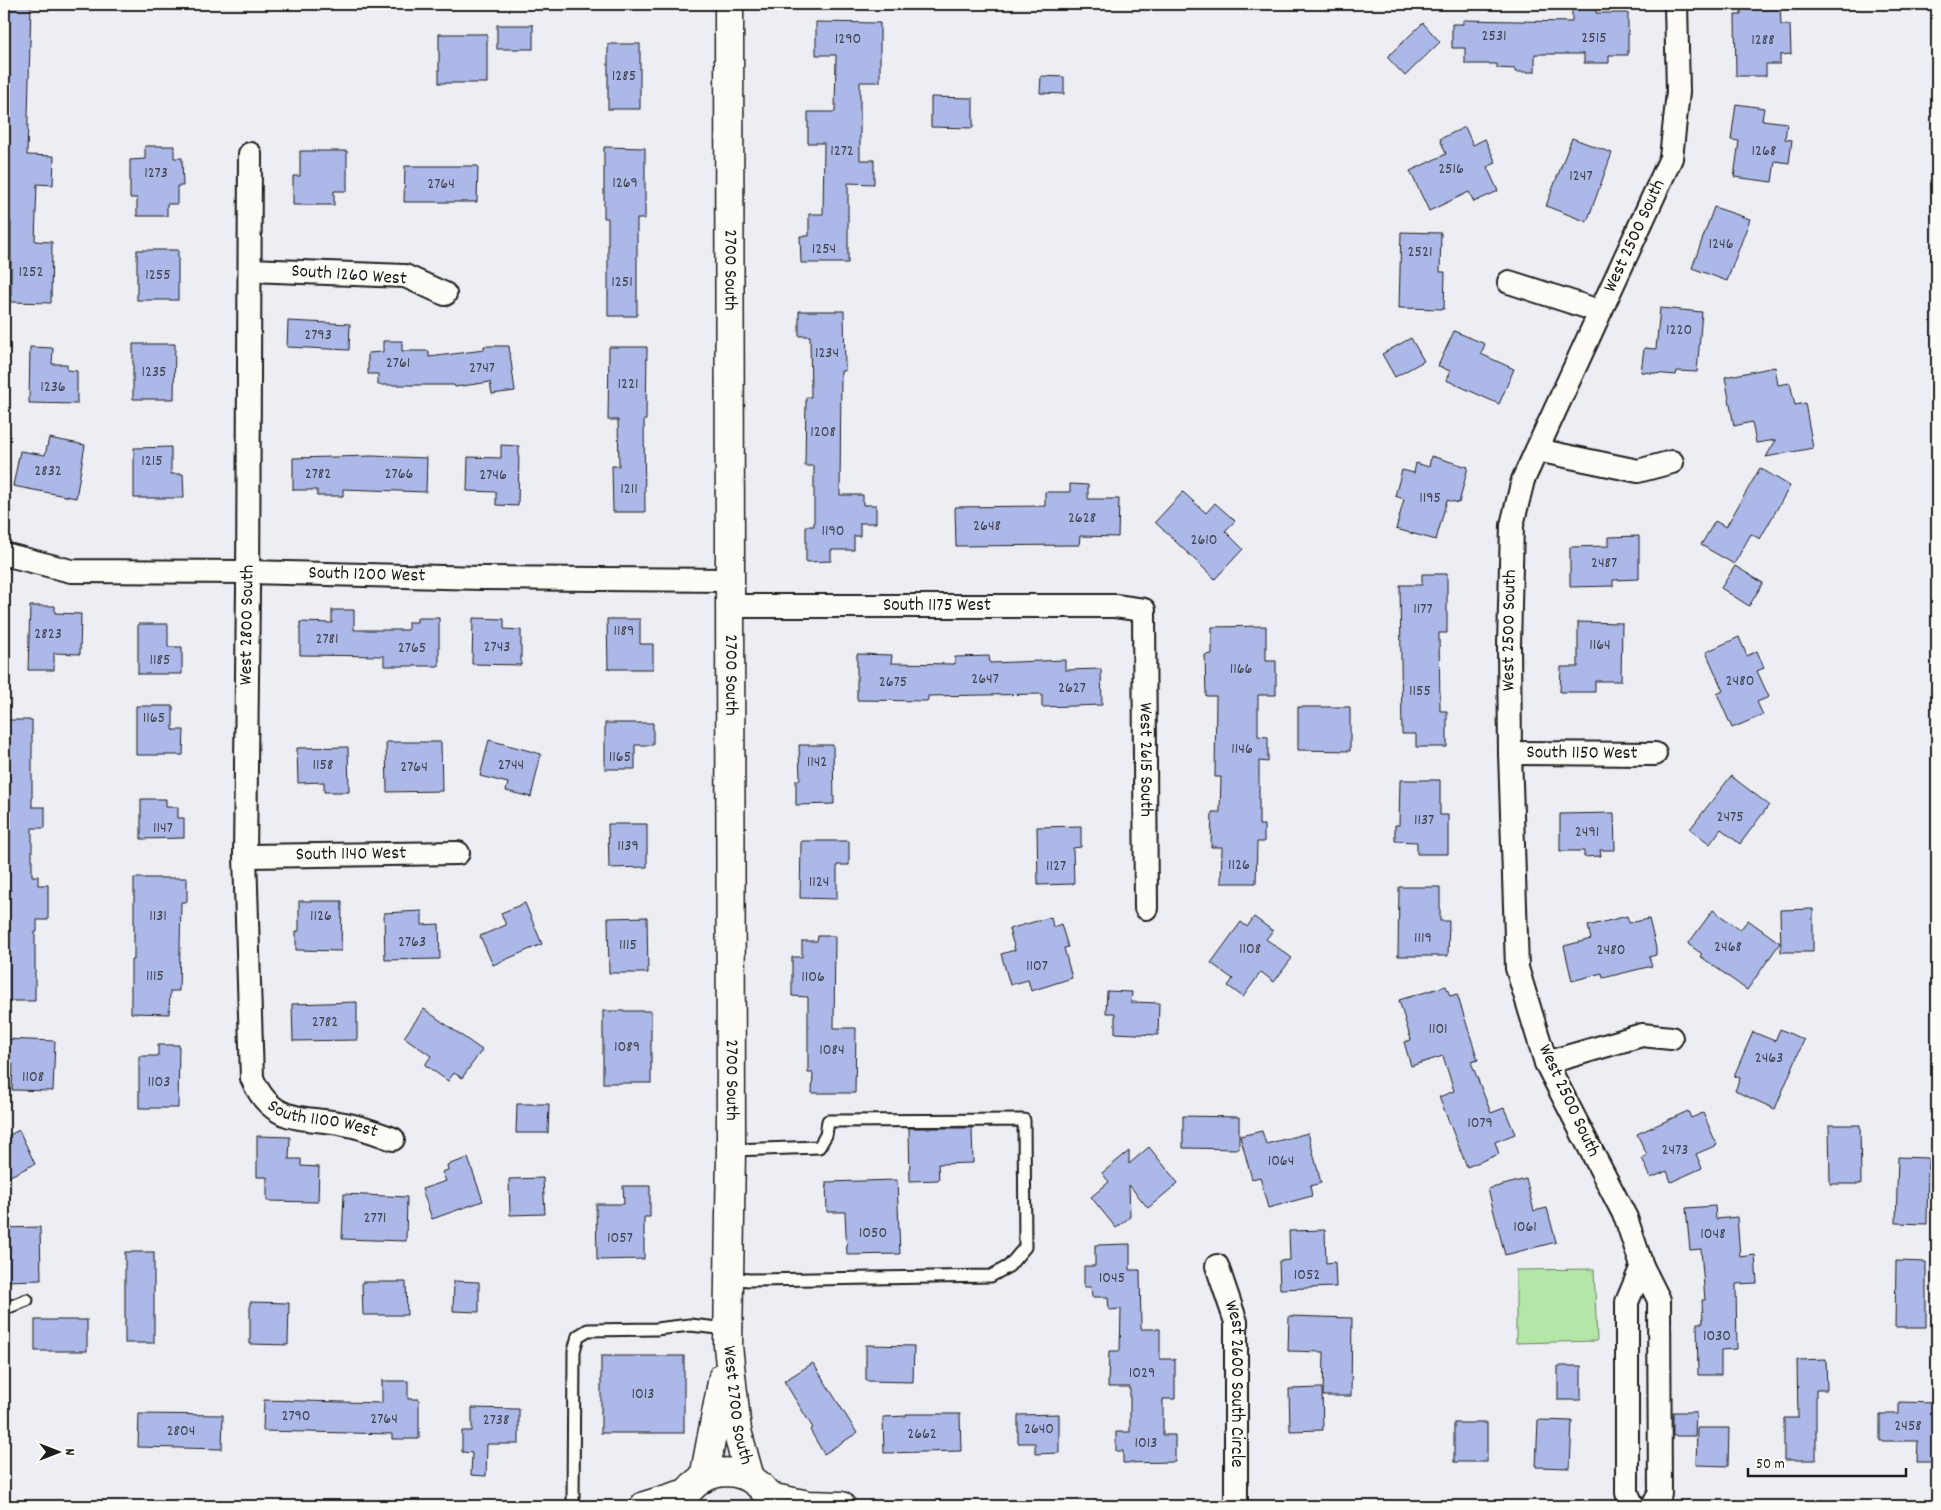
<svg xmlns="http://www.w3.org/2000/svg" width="1941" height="1510" font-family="Dekko,sans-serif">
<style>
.green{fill:#b3e6a7;stroke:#688162}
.building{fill:#acb8e8;stroke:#1c1c1c}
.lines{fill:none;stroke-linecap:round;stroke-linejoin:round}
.lane-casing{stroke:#1c1c1c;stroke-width:15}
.street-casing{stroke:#1c1c1c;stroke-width:26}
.secondary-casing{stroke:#1c1c1c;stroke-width:31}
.lane{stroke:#fdfcf7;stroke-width:11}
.street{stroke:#fdfcf7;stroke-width:22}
.secondary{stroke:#fdfcf7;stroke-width:28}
.labels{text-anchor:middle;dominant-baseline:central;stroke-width:4.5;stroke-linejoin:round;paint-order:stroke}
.number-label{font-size:16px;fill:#40434f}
.street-label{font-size:19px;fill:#1c1c1c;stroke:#fdfcf7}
</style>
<rect width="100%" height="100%" fill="#edeef4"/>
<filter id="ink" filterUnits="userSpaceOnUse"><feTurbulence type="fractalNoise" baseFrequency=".02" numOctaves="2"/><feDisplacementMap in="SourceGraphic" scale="10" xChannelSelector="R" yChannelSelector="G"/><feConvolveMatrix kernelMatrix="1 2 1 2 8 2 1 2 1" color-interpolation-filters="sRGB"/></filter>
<g filter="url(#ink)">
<polygon class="green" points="1594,1269 1597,1341 1516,1343 1516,1270"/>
<g class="building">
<polygon points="4,4 31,4 27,155 54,156 53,185 37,184 35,241 52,242 51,303 11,302 11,222 4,222 4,79 7,80 7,42 4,42"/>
<polygon points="1572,4 1596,4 1596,13 1628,13 1628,55 1609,55 1609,63 1584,63 1584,54 1535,54 1535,72 1515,72 1515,69 1497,68 1497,64 1465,64 1465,48 1452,48 1452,24 1463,24 1463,20 1572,22"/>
<polygon points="1741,4 1780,4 1781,25 1790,25 1791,54 1780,55 1780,64 1766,64 1766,76 1736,76 1735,15 1741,15"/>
<polygon points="816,22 880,23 880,82 860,82 860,160 874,160 874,184 848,183 848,263 801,263 800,236 809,236 809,214 823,214 824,143 808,143 808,112 835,112 836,55 816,55"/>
<polygon points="1423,23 1440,42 1405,76 1387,57"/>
<rect x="497" y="25" width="36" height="24"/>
<rect x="439" y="34" width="48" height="49"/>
<rect x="608" y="44" width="32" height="65"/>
<polygon points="1041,76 1064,77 1064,94 1040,93"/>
<polygon points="931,97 973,98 973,128 931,127"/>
<polygon points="1736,104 1764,108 1762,120 1787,123 1785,139 1792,140 1789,163 1775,161 1772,182 1734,177 1739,141 1731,140"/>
<polygon points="1465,127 1473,145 1485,139 1496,163 1487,167 1498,191 1474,202 1469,192 1429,211 1410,171 1446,154 1440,139"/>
<polygon points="1572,138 1612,153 1587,222 1546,206"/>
<polygon points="145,146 174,146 174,158 182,158 183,186 177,186 177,204 167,204 167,216 137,216 137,198 130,198 130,160 145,159"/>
<polygon points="604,147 645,148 645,219 637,219 637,316 608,316 608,218 604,218"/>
<polygon points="300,151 347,151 347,191 334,191 334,205 293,205 293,176 300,176"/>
<polygon points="405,166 478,166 477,202 404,202"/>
<polygon points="1714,207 1750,219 1727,281 1692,268"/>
<polygon points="1401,232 1441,233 1440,272 1445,272 1444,309 1399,308"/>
<rect x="137" y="250" width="41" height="50"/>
<polygon points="1660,308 1702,312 1697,372 1677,371 1676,375 1641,372 1644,348 1656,349"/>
<polygon points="799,311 844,311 845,371 841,371 840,495 863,495 863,505 876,505 876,523 860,523 860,536 854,536 854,550 831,550 831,561 806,562 806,526 814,526 814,466 805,466 806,397 811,397 810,336 799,336"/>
<polygon points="288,321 350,324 349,350 287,347"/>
<polygon points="1454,331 1485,344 1481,354 1514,369 1499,404 1446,380 1450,371 1438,366"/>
<polygon points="1411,338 1424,361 1395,377 1382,354"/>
<polygon points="383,341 402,341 402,351 429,351 429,357 484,350 484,346 509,346 515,391 492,394 490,382 455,387 454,385 378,385 378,374 368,374 368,353 383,352"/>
<polygon points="133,344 175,344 174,399 133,399"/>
<polygon points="30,347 53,348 52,364 67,364 67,370 77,371 77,404 29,403"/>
<polygon points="609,347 647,347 646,420 644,420 645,512 613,512 612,466 619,466 618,420 608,420"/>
<polygon points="1775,367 1778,385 1790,383 1795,405 1805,403 1813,448 1766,457 1776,440 1756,443 1752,422 1734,426 1725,377"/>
<polygon points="49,438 85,445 76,498 13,486 20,451 45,455"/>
<polygon points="501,445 519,446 518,506 496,505 496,492 467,491 468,457 501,458"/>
<polygon points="171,447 171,474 183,474 184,498 134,498 134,448"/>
<polygon points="372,456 427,458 426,492 343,489 343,496 317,496 317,490 293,490 293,458"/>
<polygon points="1431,456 1468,467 1459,503 1447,500 1436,540 1396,529 1404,499 1395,496 1402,470 1414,473 1416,463 1429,467"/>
<polygon points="1760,468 1790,486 1760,539 1751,534 1734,564 1701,545 1715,521 1726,527"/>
<polygon points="1070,484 1088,485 1088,499 1119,499 1118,537 1080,536 1079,545 956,546 955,507 1045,506 1045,492 1070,492"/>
<polygon points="1183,492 1206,513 1215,503 1235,521 1225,531 1243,549 1215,579 1155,522"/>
<polygon points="1639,536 1639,579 1613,580 1613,586 1570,587 1570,547 1609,546 1609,537"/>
<polygon points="1735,566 1763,583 1749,606 1721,588"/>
<polygon points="1422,574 1447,574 1447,633 1439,633 1440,711 1447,711 1447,747 1416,747 1416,734 1402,734 1400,585 1422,585"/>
<polygon points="30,606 55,606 55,613 81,614 80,654 54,653 54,670 28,670"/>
<polygon points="332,610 354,610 354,630 408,630 408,622 417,622 417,618 439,618 439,666 384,666 384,656 300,655 300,622 332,623"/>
<polygon points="473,618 504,619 504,629 521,630 521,665 472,664"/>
<polygon points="607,619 640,619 640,644 653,644 653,669 608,669"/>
<polygon points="1578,622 1622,623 1621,681 1595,681 1595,692 1560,692 1561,667 1578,667"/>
<polygon points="138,624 168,624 168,647 182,647 182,674 138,674"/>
<polygon points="1266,626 1266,661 1276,661 1276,695 1258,695 1258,736 1268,737 1268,762 1259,761 1259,825 1264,825 1264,842 1257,842 1256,883 1221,883 1222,847 1211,847 1212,812 1220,812 1221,777 1215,777 1216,696 1206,696 1205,655 1212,654 1212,627"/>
<polygon points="1739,637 1747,656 1757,651 1764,668 1757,671 1769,697 1757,702 1763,715 1732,728 1717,694 1723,691 1706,652"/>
<polygon points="857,654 892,655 891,663 955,664 955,657 989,656 990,663 1065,660 1065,670 1101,669 1102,705 1042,707 1042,694 928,696 928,701 857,700"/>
<polygon points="136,706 173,706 173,730 184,730 183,755 136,755"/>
<polygon points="1298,707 1350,707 1350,751 1298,750"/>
<polygon points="4,720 32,720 32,807 45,807 45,828 32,828 32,876 38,876 38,885 48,885 48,920 37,920 37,932 35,932 35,1001 4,1001"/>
<polygon points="605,723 653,723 653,745 635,745 635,769 605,769"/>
<polygon points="489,740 541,754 531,797 506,791 508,783 480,776"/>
<polygon points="386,742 441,742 442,791 387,792"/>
<polygon points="799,745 833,745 834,804 796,805 796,780 800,780"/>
<polygon points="348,747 349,792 324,792 324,782 298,783 297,748"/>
<polygon points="1731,776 1769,805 1740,844 1721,829 1710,844 1690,829"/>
<polygon points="1400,780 1440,780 1440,815 1448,815 1448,854 1417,854 1417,842 1395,841 1395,825 1399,825"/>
<polygon points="141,799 166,799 166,807 178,807 178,818 184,818 184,838 141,839"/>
<polygon points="1614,813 1615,850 1600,850 1601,856 1584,857 1584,851 1560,851 1560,814"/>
<polygon points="608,824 647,824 647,867 609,868"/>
<polygon points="1081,826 1081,847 1073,848 1074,884 1038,885 1037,827"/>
<polygon points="801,841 849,841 849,865 837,865 837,899 800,898"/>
<polygon points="134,878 187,878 187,902 181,902 179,991 170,991 169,1014 131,1013 131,960 134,960"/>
<polygon points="1399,887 1440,887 1440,921 1449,921 1448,956 1398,956"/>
<polygon points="299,901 342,901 341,951 296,950 296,931 299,931"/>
<polygon points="525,903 542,944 493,965 480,936 506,925 501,913"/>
<polygon points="1813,909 1813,952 1781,952 1780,910"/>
<polygon points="1713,910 1740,930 1748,920 1780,943 1747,990 1700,956 1702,954 1688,944"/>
<polygon points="422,911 422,925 439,924 440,959 385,960 384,913"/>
<polygon points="1627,916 1629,923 1649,919 1656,948 1656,955 1649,957 1652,966 1603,978 1602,973 1572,981 1564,946 1591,939 1588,926"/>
<polygon points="647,917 648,973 609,973 608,918"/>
<polygon points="1051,917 1053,927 1061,924 1068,947 1064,948 1072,978 1031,991 1028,980 1010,985 1001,954 1015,950 1009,929"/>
<polygon points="1254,917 1273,931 1266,939 1292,958 1274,982 1261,972 1243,997 1228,986 1233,979 1211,963 1241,922 1247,927"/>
<polygon points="818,936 835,936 834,1028 856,1028 855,1093 812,1093 813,1073 808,1073 808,997 792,996 792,957 802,957 802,941 817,941"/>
<polygon points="1446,986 1450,996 1457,994 1478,1060 1471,1062 1491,1113 1504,1108 1515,1134 1495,1142 1499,1154 1467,1167 1439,1097 1454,1091 1443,1056 1411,1066 1404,1042 1411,1040 1399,1000"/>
<polygon points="1107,991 1132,992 1131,1002 1159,1003 1158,1035 1115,1033 1115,1013 1106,1013"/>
<polygon points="357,1002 357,1040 293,1041 292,1004"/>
<polygon points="424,1009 482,1050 462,1078 454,1073 448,1081 425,1065 431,1056 404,1037"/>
<rect x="603" y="1011" width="48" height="72"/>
<polygon points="1780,1029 1804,1040 1775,1109 1735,1091 1740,1078 1734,1076 1753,1032 1775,1041"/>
<polygon points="4,1039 55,1041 53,1091 12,1090 13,1064 4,1063"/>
<polygon points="158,1045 179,1045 178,1108 139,1108 139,1056 158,1056"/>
<polygon points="517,1104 549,1104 548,1133 516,1133"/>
<polygon points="1688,1111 1691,1118 1703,1113 1717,1145 1696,1154 1702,1168 1671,1182 1667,1171 1651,1178 1642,1158 1647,1155 1637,1134"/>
<polygon points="1183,1116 1239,1117 1239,1149 1183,1148"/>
<polygon points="1829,1125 1860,1125 1861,1184 1830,1184"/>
<polygon points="909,1128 972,1128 973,1163 938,1164 939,1180 910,1181"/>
<polygon points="19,1130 35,1164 4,1179 4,1138"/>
<polygon points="1262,1131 1266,1144 1308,1133 1321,1183 1310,1186 1312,1196 1268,1208 1260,1177 1252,1179 1240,1136"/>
<polygon points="257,1136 290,1137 289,1159 301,1159 301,1166 319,1167 318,1202 267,1201 267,1177 257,1177"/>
<polygon points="1149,1147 1178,1183 1148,1208 1129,1185 1130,1217 1116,1228 1091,1197 1109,1182 1102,1173 1129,1151 1129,1164"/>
<polygon points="1898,1157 1928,1158 1927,1224 1896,1223"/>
<polygon points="468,1158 483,1201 432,1219 422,1189 446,1181 442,1172 448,1170 447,1165"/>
<polygon points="543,1178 545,1214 510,1215 509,1179"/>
<polygon points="1526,1179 1534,1211 1547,1208 1556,1242 1505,1255 1488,1189"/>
<polygon points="897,1180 900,1254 847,1255 845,1212 827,1212 826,1182"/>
<polygon points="623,1186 650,1186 650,1217 644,1217 644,1259 597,1260 596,1204 624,1204"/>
<polygon points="344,1194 407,1197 406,1241 342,1239"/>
<polygon points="1715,1206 1716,1219 1737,1217 1740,1257 1755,1255 1757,1283 1736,1284 1737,1349 1721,1350 1721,1375 1698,1375 1697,1323 1703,1323 1702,1300 1705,1300 1701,1249 1690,1250 1686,1208"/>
<polygon points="40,1227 41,1280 4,1281 4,1228"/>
<polygon points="1325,1230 1326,1263 1335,1262 1336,1287 1280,1289 1279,1261 1290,1260 1289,1231"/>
<polygon points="1130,1244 1130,1270 1140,1270 1141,1329 1160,1329 1160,1359 1175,1359 1175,1399 1163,1399 1163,1435 1175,1435 1175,1462 1123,1463 1123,1451 1116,1451 1116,1432 1130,1432 1130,1387 1108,1387 1109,1351 1120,1351 1121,1309 1109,1310 1108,1297 1092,1297 1091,1287 1084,1287 1084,1266 1095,1266 1095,1245"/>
<rect x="125" y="1252" width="29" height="91"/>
<polygon points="1896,1261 1926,1262 1926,1327 1895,1327"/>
<polygon points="454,1281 479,1282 479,1312 453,1311"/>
<polygon points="362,1282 406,1282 407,1315 363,1315"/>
<polygon points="250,1302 289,1303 288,1345 250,1344"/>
<polygon points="1289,1316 1352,1318 1351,1396 1323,1396 1324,1352 1288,1351"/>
<rect x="35" y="1320" width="52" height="31"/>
<polygon points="866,1345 914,1346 913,1382 866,1381"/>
<rect x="601" y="1356" width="83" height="77"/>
<polygon points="1826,1359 1827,1390 1816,1390 1816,1460 1784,1460 1784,1418 1798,1418 1797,1360"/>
<polygon points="813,1363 857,1433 824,1454 810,1430 813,1428 784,1381"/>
<rect x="1558" y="1366" width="23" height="34"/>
<polygon points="382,1381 408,1381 408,1399 419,1399 419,1439 392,1439 392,1434 263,1431 264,1400 382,1403"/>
<polygon points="1322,1388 1323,1430 1290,1431 1289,1389"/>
<polygon points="1899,1402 1937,1403 1937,1462 1917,1462 1918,1441 1880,1441 1880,1414 1899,1414"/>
<polygon points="472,1408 519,1409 519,1444 487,1444 486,1476 471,1475 472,1453 462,1452 462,1431 472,1431"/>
<polygon points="1673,1412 1696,1412 1695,1436 1673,1436"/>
<polygon points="139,1414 223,1415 222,1449 138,1447"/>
<polygon points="906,1414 960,1414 961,1451 884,1453 883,1417 906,1416"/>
<polygon points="1059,1414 1059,1453 1035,1454 1035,1443 1018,1443 1018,1415"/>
<polygon points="1538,1420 1572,1421 1570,1468 1536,1467"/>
<rect x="1454" y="1423" width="33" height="39"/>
<polygon points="1697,1428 1729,1428 1728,1466 1696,1465"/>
</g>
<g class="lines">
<defs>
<g id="lane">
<polyline points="729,1278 749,1280 991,1276 1009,1266 1025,1247 1024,1120 828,1121 826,1135 819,1147 731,1150"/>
<polyline points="4,1309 27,1300"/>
<polyline points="573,1506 574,1351 578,1336 588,1330 656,1329 690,1325 728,1329"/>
</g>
<g id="street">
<path id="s1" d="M250,154L248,589L245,856L252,1078C273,1128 307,1115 349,1125C364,1128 379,1134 393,1139"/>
<polyline points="250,270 405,276 445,294"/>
<polyline points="1509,282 1599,311"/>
<polyline points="1537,450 1638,471 1672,462"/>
<path id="s2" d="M4,554L71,571L248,572L482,578L731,580"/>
<path id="s3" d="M729,606H1115L1144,610L1146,908"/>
<path id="s4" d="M1510,753L1655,754"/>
<path id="s5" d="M245,856L458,853"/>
<polyline points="1546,1063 1642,1035 1671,1038"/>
<path id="s6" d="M1217,1266L1236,1322V1506"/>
<polyline points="1633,1506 1627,1493 1627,1302 1642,1266"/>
<path id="s7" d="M1653,1506L1660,1493L1659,1300L1642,1266L1626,1218L1546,1063L1517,968L1510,753L1509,645L1512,525L1523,480L1671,158L1678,92L1676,4"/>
</g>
<g id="secondary">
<path id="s8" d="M729,4L731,1150L728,1346L737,1431L750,1478"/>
<polyline points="704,1478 723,1377"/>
<polyline points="769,1497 808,1505 841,1506"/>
<polyline points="644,1506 686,1493"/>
<path d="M680,1506C697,1461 756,1461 773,1506"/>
</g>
</defs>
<use href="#lane" class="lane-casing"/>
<use href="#street" class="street-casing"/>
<use href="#secondary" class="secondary-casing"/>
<use href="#lane" class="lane"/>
<use href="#street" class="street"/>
<use href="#secondary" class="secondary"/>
</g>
</g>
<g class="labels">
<g class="number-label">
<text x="1494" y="36">2531</text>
<text x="1594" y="38">2515</text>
<text x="848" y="39">1290</text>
<text x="1763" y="40">1288</text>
<text x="624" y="76">1285</text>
<text x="842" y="151">1272</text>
<text x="1764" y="151">1268</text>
<text x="1451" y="169">2516</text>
<text x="156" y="173">1273</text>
<text x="1581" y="176">1247</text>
<text x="625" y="183">1269</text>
<text x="441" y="184">2764</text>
<text x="1721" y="244">1246</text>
<text x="824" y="249">1254</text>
<text x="1420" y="252">2521</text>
<text x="31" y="272">1252</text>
<text x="158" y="275">1255</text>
<text x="622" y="282">1251</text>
<text x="1679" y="330">1220</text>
<text x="318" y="335">2793</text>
<text x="827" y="353">1234</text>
<text x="398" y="363">2761</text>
<text x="482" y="368">2747</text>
<text x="154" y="372">1235</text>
<text x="628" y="384">1221</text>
<text x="53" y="387">1236</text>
<text x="823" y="432">1208</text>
<text x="152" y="461">1215</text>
<text x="48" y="471">2832</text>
<text x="318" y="474">2782</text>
<text x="399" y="474">2766</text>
<text x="493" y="475">2746</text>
<text x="629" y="489">1211</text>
<text x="1430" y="498">1195</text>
<text x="1082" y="518">2628</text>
<text x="987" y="526">2648</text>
<text x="833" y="531">1190</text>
<text x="1204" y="540">2610</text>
<text x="1604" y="563">2487</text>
<text x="1423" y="609">1177</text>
<text x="624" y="631">1189</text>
<text x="48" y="634">2823</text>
<text x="327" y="639">2781</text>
<text x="1600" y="645">1164</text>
<text x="497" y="647">2743</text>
<text x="412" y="648">2765</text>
<text x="160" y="660">1185</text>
<text x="1241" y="669">1166</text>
<text x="985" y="679">2647</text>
<text x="1740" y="681">2480</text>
<text x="893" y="682">2675</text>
<text x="1072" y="688">2627</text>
<text x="1420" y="691">1155</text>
<text x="154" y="718">1165</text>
<text x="1242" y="749">1146</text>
<text x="620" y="757">1165</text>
<text x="817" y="762">1142</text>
<text x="323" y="765">1158</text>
<text x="511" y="765">2744</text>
<text x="414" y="767">2764</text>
<text x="1730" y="817">2475</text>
<text x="1424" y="820">1137</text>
<text x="163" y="828">1147</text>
<text x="1587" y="832">2491</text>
<text x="628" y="846">1139</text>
<text x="1239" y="865">1126</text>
<text x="1056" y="866">1127</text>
<text x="819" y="882">1124</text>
<text x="158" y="916">1131</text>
<text x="321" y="916">1126</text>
<text x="1423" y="938">1119</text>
<text x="412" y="942">2763</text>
<text x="628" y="945">1115</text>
<text x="1728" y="947">2468</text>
<text x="1250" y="949">1108</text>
<text x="1611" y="950">2480</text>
<text x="1037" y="966">1107</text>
<text x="155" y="976">1115</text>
<text x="813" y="977">1106</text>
<text x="325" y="1022">2782</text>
<text x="1438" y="1029">1101</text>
<text x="627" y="1047">1089</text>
<text x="832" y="1050">1084</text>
<text x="1769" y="1058">2463</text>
<text x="33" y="1077">1108</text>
<text x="159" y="1082">1103</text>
<text x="1480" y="1123">1079</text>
<text x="1675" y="1150">2473</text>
<text x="1281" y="1161">1064</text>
<text x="375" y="1218">2771</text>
<text x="1525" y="1227">1061</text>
<text x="873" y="1233">1050</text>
<text x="1713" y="1234">1048</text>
<text x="620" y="1238">1057</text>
<text x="1307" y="1275">1052</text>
<text x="1112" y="1278">1045</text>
<text x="1717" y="1336">1030</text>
<text x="1142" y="1373">1029</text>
<text x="643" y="1394">1013</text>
<text x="296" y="1416">2790</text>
<text x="384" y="1419">2764</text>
<text x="496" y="1420">2738</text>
<text x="1908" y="1426">2458</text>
<text x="1039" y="1429">2640</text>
<text x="181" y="1431">2804</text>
<text x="922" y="1434">2662</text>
<text x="1146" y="1443">1013</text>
</g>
<g class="street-label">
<text stroke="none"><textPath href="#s7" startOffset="1328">West 2500 South</textPath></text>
<text stroke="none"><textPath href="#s8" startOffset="266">2700 South</textPath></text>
<text transform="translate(349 276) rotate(4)">South 1260 West</text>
<text stroke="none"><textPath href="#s2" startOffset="365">South 1200 West</textPath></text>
<text stroke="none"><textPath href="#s3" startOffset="208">South 1175 West</textPath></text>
<text transform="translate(248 625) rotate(-89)">West 2800 South</text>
<text stroke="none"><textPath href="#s7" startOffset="908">West 2500 South</textPath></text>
<text stroke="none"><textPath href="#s8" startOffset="671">2700 South</textPath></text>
<text stroke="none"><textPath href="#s4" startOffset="72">South 1150 West</textPath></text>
<text stroke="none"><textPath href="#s3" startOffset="565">West 2615 South</textPath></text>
<text stroke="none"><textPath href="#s5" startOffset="106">South 1140 West</textPath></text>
<text stroke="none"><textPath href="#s8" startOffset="1076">2700 South</textPath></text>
<text transform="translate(1568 1101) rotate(65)">West 2500 South</text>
<text stroke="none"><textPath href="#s1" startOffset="1012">South 1100 West</textPath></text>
<text stroke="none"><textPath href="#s6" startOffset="121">West 2600 South Circle</textPath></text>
<text stroke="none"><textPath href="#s8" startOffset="1402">West 2700 South</textPath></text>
</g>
</g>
<rect width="1941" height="1510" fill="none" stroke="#fdfcf7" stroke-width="20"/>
<rect x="10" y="10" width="1921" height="1490" fill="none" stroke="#1c1c1c" stroke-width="2" filter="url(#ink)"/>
<g transform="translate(58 1452) rotate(90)" stroke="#fdfcf7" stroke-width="4" paint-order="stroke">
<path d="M0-4L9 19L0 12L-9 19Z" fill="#1c1c1c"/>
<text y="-8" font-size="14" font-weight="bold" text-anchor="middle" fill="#1c1c1c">N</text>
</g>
<path d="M1748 1468v8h158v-8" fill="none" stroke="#1c1c1c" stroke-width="2.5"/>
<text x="1756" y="1468" font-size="15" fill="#1c1c1c" stroke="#fdfcf7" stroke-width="4" paint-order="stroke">50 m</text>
</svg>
